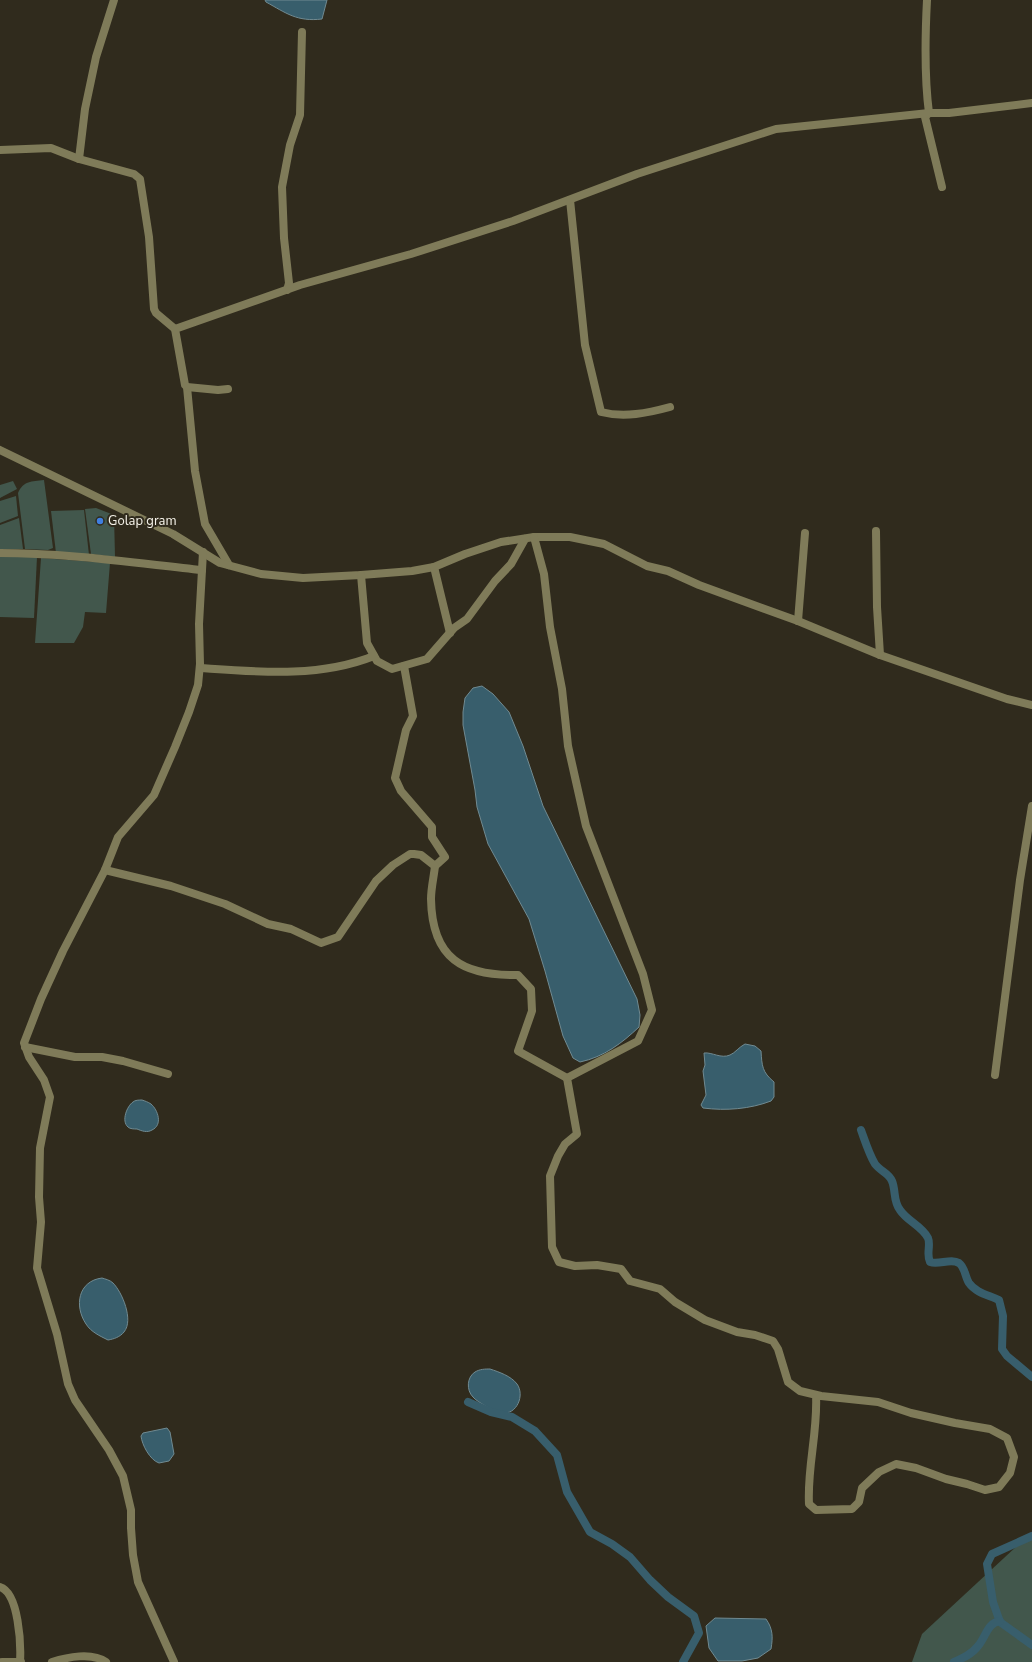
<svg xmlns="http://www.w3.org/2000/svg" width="1032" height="1662" font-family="'Nunito Sans',sans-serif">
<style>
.green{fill:#42574c}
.water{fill:#385e6c;stroke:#708a91}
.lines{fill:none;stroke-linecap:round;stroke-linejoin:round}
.canal{stroke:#385e6c;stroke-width:8}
.minor{stroke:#7f7b59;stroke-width:8}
.shop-dot{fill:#3f7fe0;stroke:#302b1d;stroke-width:1.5}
.labels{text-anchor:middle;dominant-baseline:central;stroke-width:4;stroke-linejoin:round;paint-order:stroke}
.poi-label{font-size:13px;fill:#f4f1e8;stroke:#302b1d;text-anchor:start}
</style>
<rect width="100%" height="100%" fill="#302b1d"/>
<g class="green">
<path d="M44,480L53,548L48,550L25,549L18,493C24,480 31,482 44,480Z"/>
<polygon points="13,481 17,489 0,498 0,485"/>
<polygon points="16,496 18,516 0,523 0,501"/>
<polygon points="96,508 114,515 115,557 91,554 85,509"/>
<polygon points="84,510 89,555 56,553 51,511"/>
<polygon points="19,518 23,549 0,549 0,525"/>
<polygon points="0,556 37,557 34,618 0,617"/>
<polygon points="41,558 110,563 106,613 85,612 83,627 74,643 35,643"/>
<polygon points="1032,1532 1032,1662 912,1662 922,1634"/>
</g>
<g class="water">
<path d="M265,0H327L322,19C297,22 286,13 266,2Z"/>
<path d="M482,686L493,694L509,712L523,746L543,806L637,999L640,1015L639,1027C622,1043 604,1057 580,1062L573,1058L563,1036L545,971L529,919L488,844L477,807L475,790L463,725V712L465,698L473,688Z"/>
<path d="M745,1044L755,1046L761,1051C762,1066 762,1072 774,1082V1097L771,1101C750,1109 726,1111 703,1108L701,1105L706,1095L703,1071L705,1065L704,1053C712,1052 721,1059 730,1055C735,1053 739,1047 745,1044Z"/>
<path d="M142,1100C145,1101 148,1102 151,1104C158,1110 163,1125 152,1130C147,1133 142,1131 137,1129C134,1129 130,1129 128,1127C121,1121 127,1106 133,1102C135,1100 139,1100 142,1100Z"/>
<path d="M102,1278C105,1279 110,1280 113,1283C122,1292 134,1320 124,1332C120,1337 114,1339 108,1340C100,1336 91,1332 86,1324C74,1306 78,1281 102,1278Z"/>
<path d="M490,1369C499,1372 511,1376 517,1384C525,1395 517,1415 502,1413C495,1412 477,1402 473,1397C466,1390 467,1377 475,1372C480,1369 485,1369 490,1369Z"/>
<path d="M167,1428L170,1432L174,1454L169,1461L159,1463C150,1460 142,1445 141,1436L143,1433Z"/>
<path d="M715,1618L766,1619C773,1629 773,1637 771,1649L758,1658L742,1661H718L709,1648L706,1626Z"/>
</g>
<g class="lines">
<g class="canal">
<path d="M861,1130C865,1141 869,1154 875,1164C880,1171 889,1173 892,1181C896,1191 893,1201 900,1210C907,1221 922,1226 928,1238C931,1245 926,1254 930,1262C939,1265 951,1258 959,1263C965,1267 965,1277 969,1283C976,1293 989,1295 999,1300L1003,1316L1002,1349L1007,1356L1032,1377"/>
<polyline points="468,1402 491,1412 512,1417 535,1431 557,1455 567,1492 590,1532 612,1544 630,1557 650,1580 668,1597 694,1616 699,1633 683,1662"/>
<polyline points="1032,1536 992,1554 987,1564 993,1602 1000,1622 1032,1645"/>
<path d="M954,1662C963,1658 972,1654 978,1646C986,1637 987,1623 1000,1621"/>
</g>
<g class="minor">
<path d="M927,0C925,38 924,75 929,113H949L1032,103"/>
<polyline points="929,113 925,117 942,187"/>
<polyline points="0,150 51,148 79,159 134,174 140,179 149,237 154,309 156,313 175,329"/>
<polyline points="79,159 85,109 96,57 114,0"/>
<path d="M570,200L585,345L601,412C624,418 648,413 670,407"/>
<polyline points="287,290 289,283 284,238 282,187 290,145 300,115 302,32"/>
<polyline points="187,387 195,471 205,524 229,565"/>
<polyline points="228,389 218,390 187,387 185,385 175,329 300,285 411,254 513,221 637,174 776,129 929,113"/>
<polyline points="0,450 173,534 220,563 261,574 303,578 361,575 412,571 434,567 465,554 501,542 534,537 570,537 604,544 647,566 668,571 699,585 798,621 880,655 1007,699 1032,705"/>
<polyline points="876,531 877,607 880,655"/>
<path d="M534,537L544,574L550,627L562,689L568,746L586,826L643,974L652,1010L638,1041L567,1078L577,1134L565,1144L558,1156L550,1176L552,1247L559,1262L575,1266L597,1265L621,1269L630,1281L660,1289L675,1302L705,1320L737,1332L755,1335L773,1341L778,1349L788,1382L800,1391L821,1396L878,1402L911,1413L955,1423L990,1429L1007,1438L1014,1457L1010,1473L999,1487L985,1490L967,1484L946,1479L916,1468L896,1464L879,1472L862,1488L859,1502L852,1509L816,1510L809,1504C807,1467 818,1432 816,1395"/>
<path d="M0,553C67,553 135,563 202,570"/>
<polyline points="434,567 450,633"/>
<polyline points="361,575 367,643 377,661 392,669 427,659 454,628 467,619 495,581 511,564 525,539"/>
<polyline points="798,621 805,533"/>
<polyline points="404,666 413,716 406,730 395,778 401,791 432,827 432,837 445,857 435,866"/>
<path d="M200,668C258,672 319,678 374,656"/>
<path d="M105,870L171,886L225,904L268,924L291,929L321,943L338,937L376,881L393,865L410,854H414L421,855L435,866C434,876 431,888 431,899C432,959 463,976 518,975L531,989L532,1011L518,1051L567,1078"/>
<polyline points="25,1047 75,1057 102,1057 123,1061 168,1074"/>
<polyline points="995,1075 1020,880 1032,806"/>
<path d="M0,1587C19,1593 21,1645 20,1662"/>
<polyline points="2,1662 21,1662"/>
<path d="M52,1662C67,1657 92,1652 106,1662"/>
<polyline points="174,1662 138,1582 133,1555 131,1528 131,1510 123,1476 109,1450 75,1400 68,1384 57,1334 37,1268 41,1222 39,1197 40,1148 50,1097 44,1080 29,1057 24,1043 41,999 63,951 105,870 118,837 154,795 175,747 189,712 198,685 200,664 199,624 203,552"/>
</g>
</g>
<circle class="shop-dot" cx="100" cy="521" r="4"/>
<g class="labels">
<g class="poi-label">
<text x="108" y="521">Golap gram</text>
</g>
</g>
</svg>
